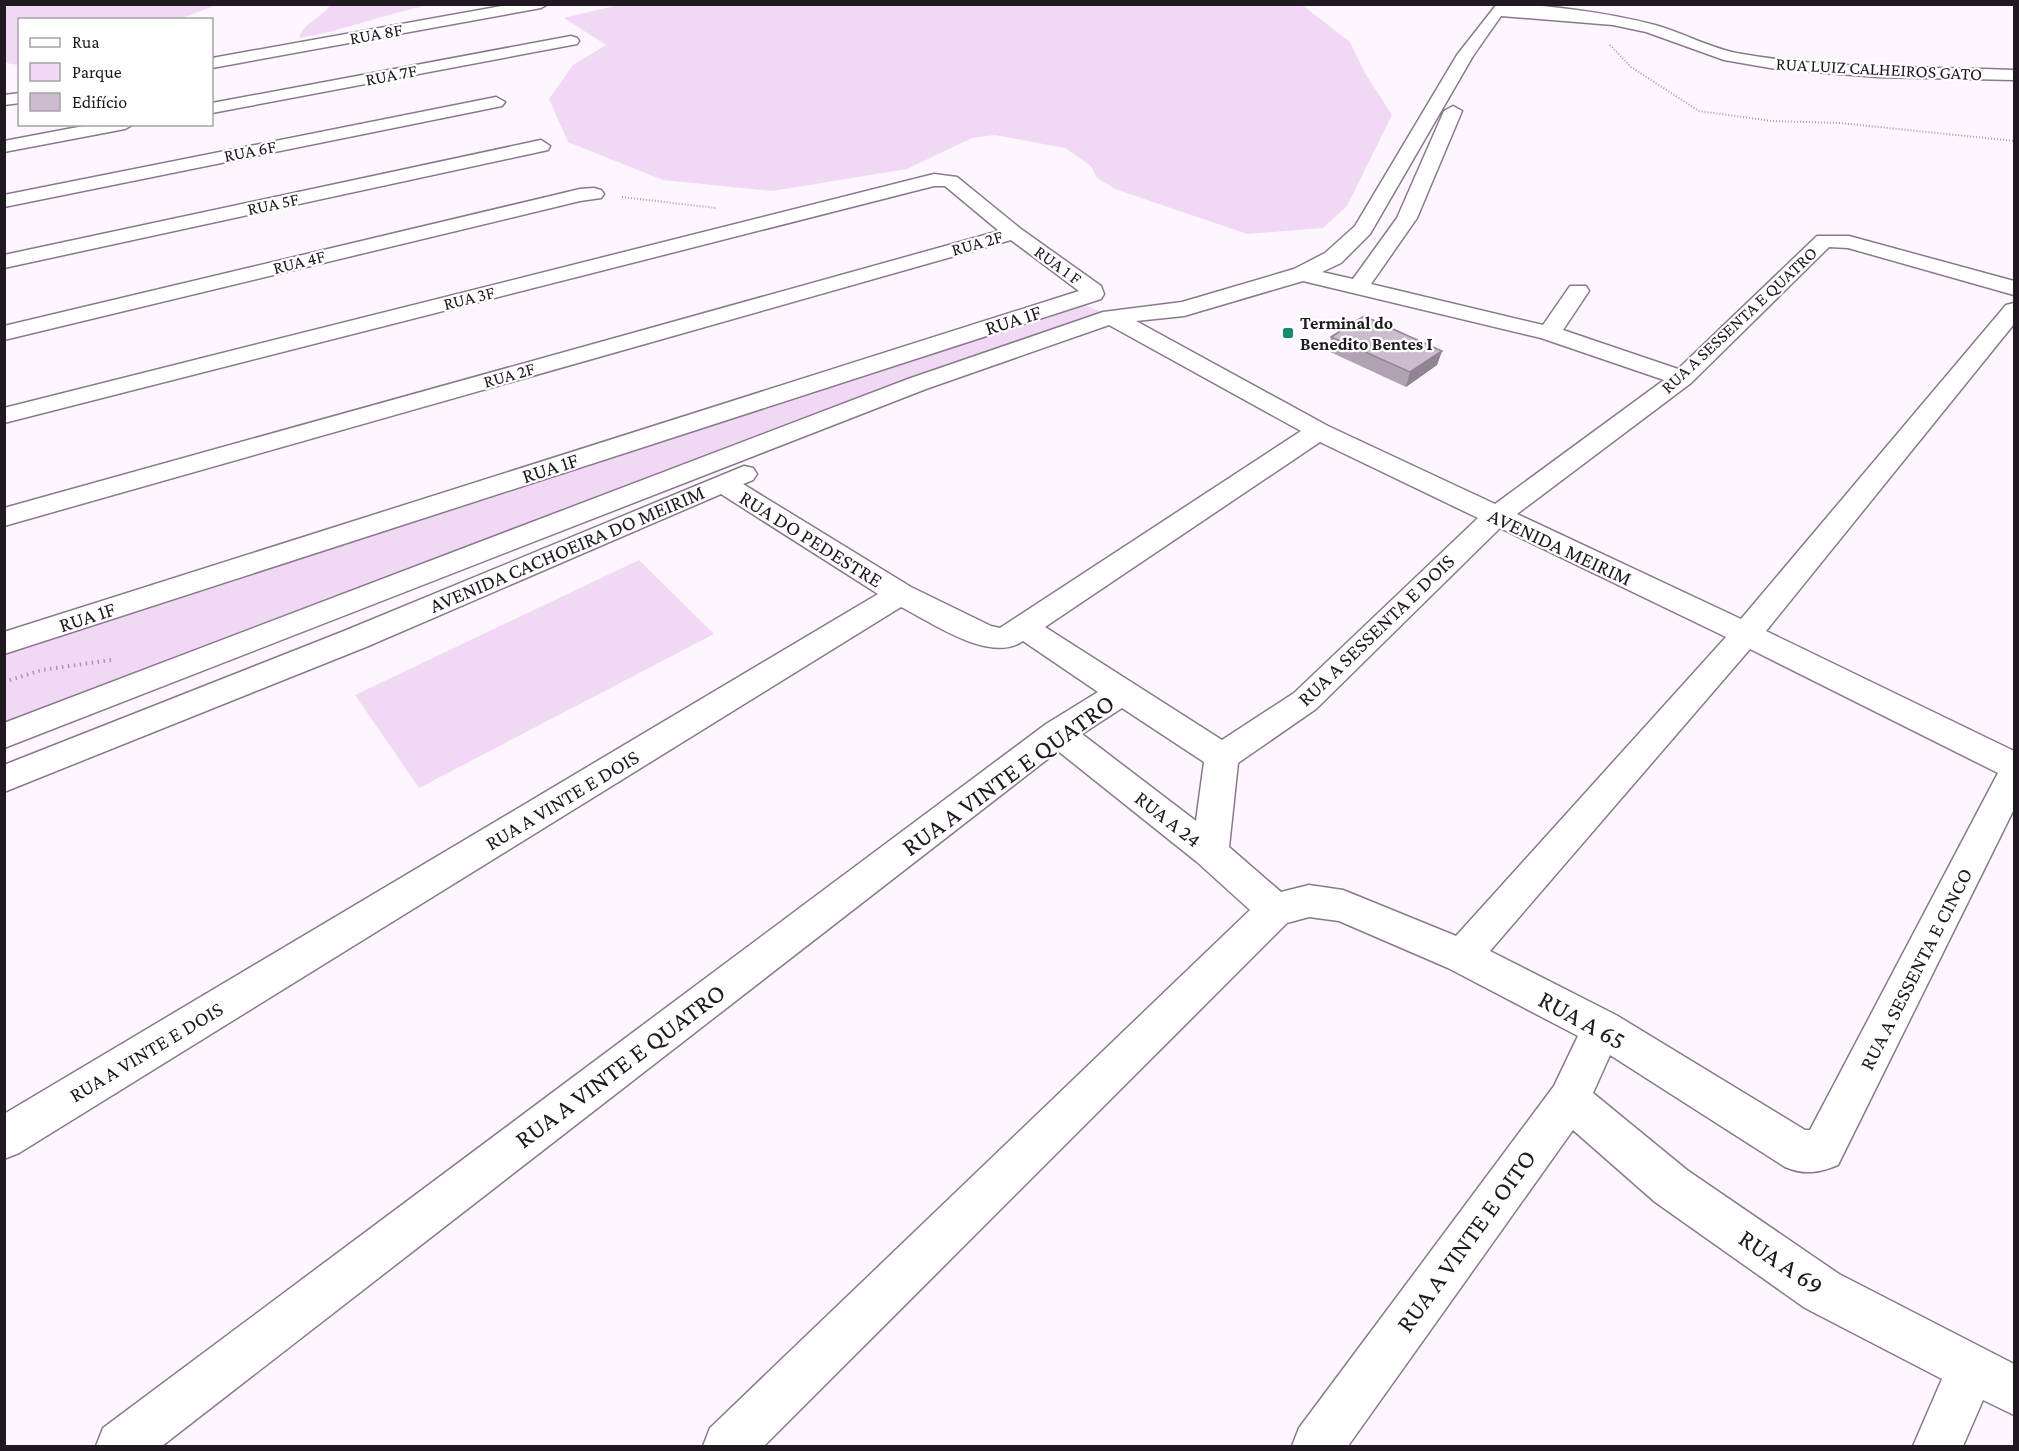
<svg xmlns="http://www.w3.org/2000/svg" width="2019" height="1451" font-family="'Crimson Pro',serif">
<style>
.green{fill:#f1d9f6}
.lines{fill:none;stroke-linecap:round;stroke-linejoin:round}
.minor-casing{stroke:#8a798d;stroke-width:3}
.path-far1{stroke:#a49da5;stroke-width:2;stroke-dasharray:1 2;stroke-linecap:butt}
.path{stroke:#a49da5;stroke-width:4;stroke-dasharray:1.5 4.5;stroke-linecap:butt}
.minor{fill:#fff;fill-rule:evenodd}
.wall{fill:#b0a1b3}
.shaded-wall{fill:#908392}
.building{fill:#cdbbd0;stroke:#908392;stroke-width:1.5}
.poi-dot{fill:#138c6f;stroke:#fff;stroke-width:2}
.labels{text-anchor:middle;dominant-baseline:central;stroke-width:4.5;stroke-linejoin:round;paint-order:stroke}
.far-street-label{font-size:18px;fill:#201921;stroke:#fff}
.far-poi-label{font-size:18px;font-weight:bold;fill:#201921;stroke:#fff;text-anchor:start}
.street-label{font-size:21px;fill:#201921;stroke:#fff}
.near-street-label{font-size:26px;fill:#201921;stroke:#fff}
</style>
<rect width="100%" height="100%" fill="#fdf6fe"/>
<g class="green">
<polygon points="1301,4 1350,42 1365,73 1392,115 1347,206 1323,228 1247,234 1115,189 1097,178 1091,166 1065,148 995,135 972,138 907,169 772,191 663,180 568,142 549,99 573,65 606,45 564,18 618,5"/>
<polygon points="4,5 5,4 216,5 180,19 20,20 19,65 5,63"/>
<path d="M330,5V4L429,5C385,14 343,31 299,38C304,22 321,19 330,5Z"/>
<polygon points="1085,305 1101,312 5,734 5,653"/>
<polygon points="639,560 714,634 419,788 355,695"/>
</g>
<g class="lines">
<defs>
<g id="minor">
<polygon points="513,4 548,4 541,8 212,68 212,58"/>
<path d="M1497,4C1541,4 1606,12 1655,25C1684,33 1711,49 1742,54C1832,70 1923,66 2014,70V80L1878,77L1776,69L1724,60L1646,32L1613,25L1501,16L1473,56L1370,234L1341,263L1322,272L1353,279L1397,218L1444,111L1453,106L1462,111L1417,218L1371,284L1543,325L1570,286H1586L1589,291L1563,330L1678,369L1817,236H1849L2014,281V295L1848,248L1829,247L1691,383L1517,514L1741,619L2006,305L2014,303V324L1766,631L2014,751V809L1838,1165C1819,1173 1804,1175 1785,1167L1610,1055L1593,1093L1687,1170L1839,1274L2014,1364V1415L1983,1400L1963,1446H1913L1942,1379L1805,1308L1655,1202L1573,1130L1348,1446H1292L1299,1428L1554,1086L1578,1036L1448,968L1339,921L1309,917L1287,923L764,1446H703L710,1428L1250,910L1197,862L1058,751L162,1446H96L103,1428L1046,724L1098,692L1023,641C990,664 933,623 901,607L19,1153L4,1159V1114L878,594L721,494L366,647L4,792V765L344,631L744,466L753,468L757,474L753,480L743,484L911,587L991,626L1000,628L1301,431L1109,325L926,389L4,748V723L908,379L1103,312L1182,302L1294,269L1325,253L1355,226L1457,55ZM1303,281L1541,338L1664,380L1495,504L1328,426L1136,321L1184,316ZM1320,442L1478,518L1294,693L1222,740L1045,627ZM1500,528L1726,637L1456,936L1343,890L1309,885L1281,892L1229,847L1238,763L1316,709ZM1750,649L1998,773L1810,1130H1805L1616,1015L1490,951ZM1122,708L1204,762L1196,821L1082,734Z"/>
<polygon points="571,36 577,38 579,41 577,44 212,113 212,103"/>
<polygon points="20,93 20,103 4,105 4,95"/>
<polygon points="496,97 505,102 502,106 4,207 4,195"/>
<polygon points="94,124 134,124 125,129 4,152 4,141"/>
<polygon points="541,140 550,146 548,150 4,268 4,255"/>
<polygon points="934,174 957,177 1021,229 1101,286 1104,294 1101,299 4,654 4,632 1079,291 1011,240 4,526 4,508 999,231 945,186 934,186 4,423 4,408"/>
<polygon points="594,188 601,190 604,194 601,198 580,201 4,340 4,326 580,189"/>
</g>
</defs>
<use href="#minor" class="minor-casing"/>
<g class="path-far1">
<polyline points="1610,45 1631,67 1699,111 1772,121 1840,123 2014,141"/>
<polyline points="622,197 716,208"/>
</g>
<polyline class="path" points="4,682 42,670 111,660"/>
<use href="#minor" class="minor"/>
</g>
<polygon class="wall" points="1331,337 1442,351 1437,365 1406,387 1328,351"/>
<polygon class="shaded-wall" points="1442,351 1437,365 1406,387 1410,372"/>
<polygon class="building" points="1364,316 1442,351 1410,372 1331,337"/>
<rect class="poi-dot" x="1282" y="327" width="12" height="12" rx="3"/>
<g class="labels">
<g class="far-street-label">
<text transform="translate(376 34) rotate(-10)">RUA 8F</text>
<text transform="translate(1879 69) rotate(3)">RUA LUIZ CALHEIROS GATO</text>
<text transform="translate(391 75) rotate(-11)">RUA 7F</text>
<text transform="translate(250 151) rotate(-11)">RUA 6F</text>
<text transform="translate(273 204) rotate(-12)">RUA 5F</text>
<text transform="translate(977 243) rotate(-16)">RUA 2F</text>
<text transform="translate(299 262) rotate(-14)">RUA 4F</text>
<text transform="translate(1058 265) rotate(36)">RUA 1 F</text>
<text transform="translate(469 298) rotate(-14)">RUA 3F</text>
<text transform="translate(1739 320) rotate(-43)">RUA A SESSENTA E QUATRO</text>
<text transform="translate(509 375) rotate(-16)">RUA 2F</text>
</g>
<g class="far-poi-label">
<text x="1300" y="323">Terminal do<tspan x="1300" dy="21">Benedito Bentes I</tspan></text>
</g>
<g class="street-label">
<text transform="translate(1013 320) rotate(-18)">RUA 1F</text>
<text transform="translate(550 468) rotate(-18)">RUA 1F</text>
<text transform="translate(811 539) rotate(32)">RUA DO PEDESTRE</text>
<text transform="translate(1560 547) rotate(25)">AVENIDA MEIRIM</text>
<text transform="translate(567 549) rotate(-23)">AVENIDA CACHOEIRA DO MEIRIM</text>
<text transform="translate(87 617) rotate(-18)">RUA 1F</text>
<text transform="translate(1376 630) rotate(-44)">RUA A SESSENTA E DOIS</text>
<text transform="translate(562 800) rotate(-31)">RUA A VINTE E DOIS</text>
<text transform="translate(1168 819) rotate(38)">RUA A 24</text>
<text transform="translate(1916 969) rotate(-63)">RUA A SESSENTA E CINCO</text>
<text transform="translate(146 1052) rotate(-31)">RUA A VINTE E DOIS</text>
</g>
<g class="near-street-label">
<text transform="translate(1008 775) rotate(-36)">RUA A VINTE E QUATRO</text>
<text transform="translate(1582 1020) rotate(29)">RUA A 65</text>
<text transform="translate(620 1066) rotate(-37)">RUA A VINTE E QUATRO</text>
<text transform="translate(1466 1241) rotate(-54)">RUA A VINTE E OITO</text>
<text transform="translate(1781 1262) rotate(34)">RUA A 69</text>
</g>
</g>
<rect width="2019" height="1451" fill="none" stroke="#201921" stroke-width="12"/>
<rect x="18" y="18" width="195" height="108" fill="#ffffff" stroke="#a6a3a6" stroke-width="1.5"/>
<rect x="30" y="38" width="30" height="9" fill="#ffffff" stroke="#a6a3a6" stroke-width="1.5"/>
<text x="72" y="48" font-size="18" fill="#201921">Rua</text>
<rect x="30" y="63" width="30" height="18" fill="#f1d9f6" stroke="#a6a3a6" stroke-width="1.5"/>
<text x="72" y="78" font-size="18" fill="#201921">Parque</text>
<rect x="30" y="93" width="30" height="18" fill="#cdbbd0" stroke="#a6a3a6" stroke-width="1.5"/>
<text x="72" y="108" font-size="18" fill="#201921">Edifício</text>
</svg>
